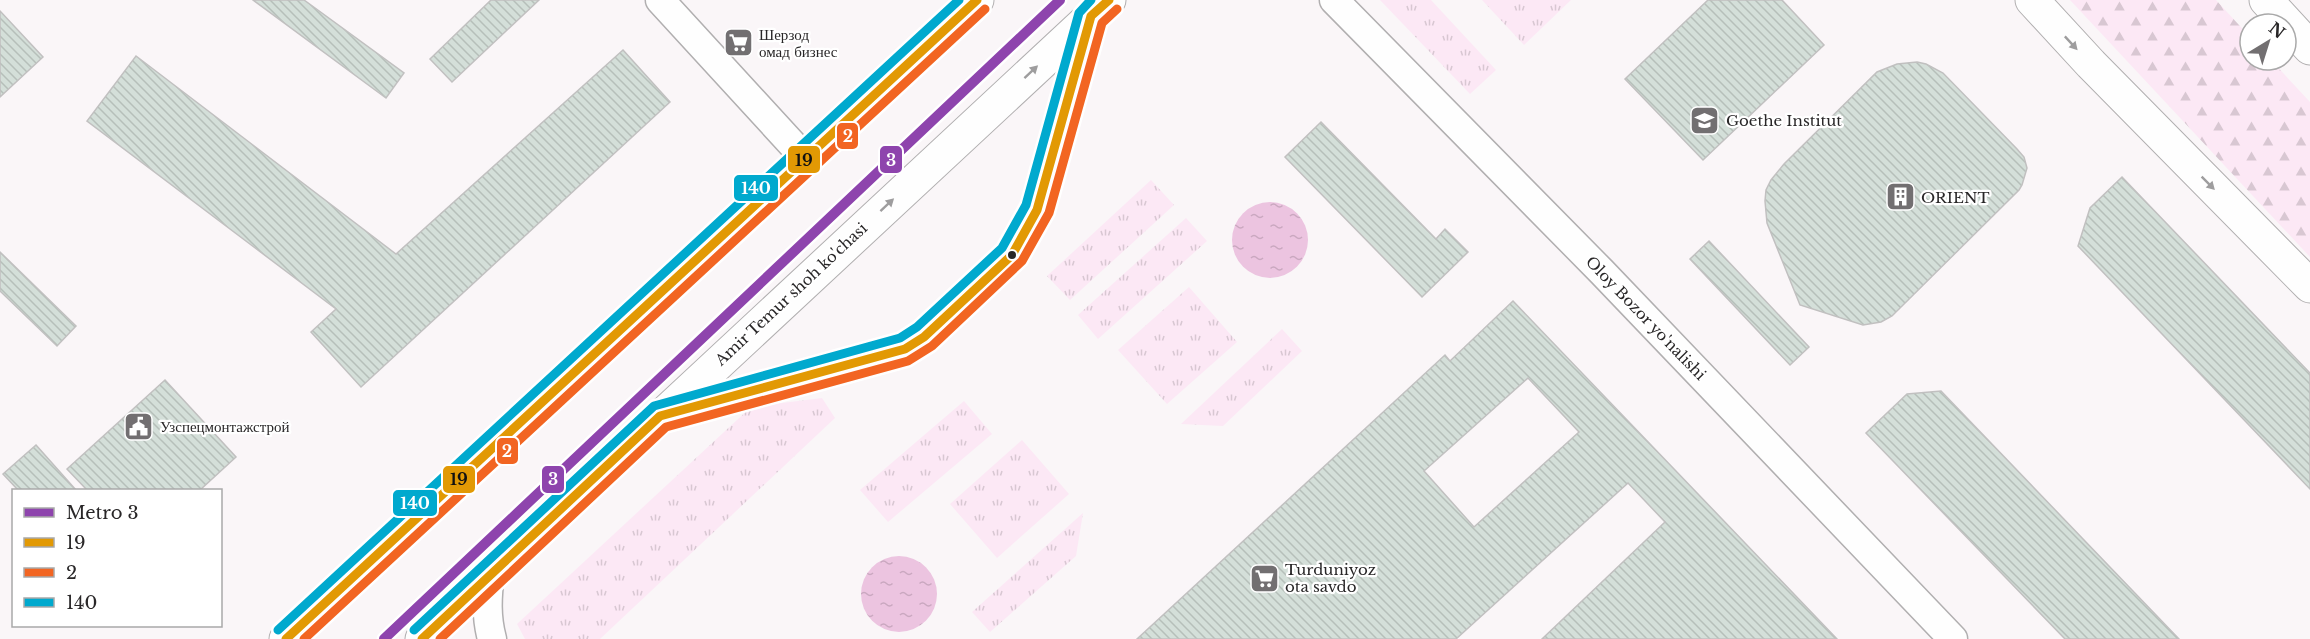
<svg xmlns="http://www.w3.org/2000/svg" width="2310" height="639" font-family="'Libre Baskerville',serif">
<style>
.grass{fill:url(#grass-tufts)}
.forest{fill:url(#forest-firs)}
.water{fill:url(#water-ripples)}
.building{fill:url(#building-back-hatch);stroke:#c1c0c0;stroke-width:1.5;fill-rule:evenodd}
.lines{fill:none;stroke-linecap:round;stroke-linejoin:round}
.street-casing{stroke:#b1afb0;stroke-width:31}
.primary-casing{stroke:#b1afb0;stroke-width:35}
.street{stroke:#fefefe;stroke-width:28}
.primary{stroke:#fefefe;stroke-width:33}
.bus-1-casing{stroke:#fff;stroke-width:14}
.bus-2-casing{stroke:#fff;stroke-width:14}
.bus-3-casing{stroke:#fff;stroke-width:14}
.bus-1{stroke:#e29904;stroke-width:9}
.bus-2{stroke:#f26522;stroke-width:9}
.bus-3{stroke:#00a9ce;stroke-width:9}
.metro-1-casing{stroke:#fff;stroke-width:15}
.metro-1{stroke:#8e44ad;stroke-width:10}
.oneway{fill:#9e9d9e}
.bus-dot{fill:#292728;stroke:#fff;stroke-width:2}
.labels{text-anchor:middle;dominant-baseline:central;stroke-width:4.5;stroke-linejoin:round;paint-order:stroke}
.poi-label{font-size:15px;fill:#292728;stroke:#fff;text-anchor:start}
.street-label{font-size:15px;fill:#292728;stroke:#fff}
.line-badge{stroke:#fff;stroke-width:2}
.badge-label{font-size:16px;text-anchor:middle;font-weight:bold;fill:#fff}
.pale-badge-label{font-size:16px;text-anchor:middle;font-weight:bold;fill:#111}
</style>
<defs>
<pattern id="grass-tufts" width="24" height="20" patternUnits="userSpaceOnUse" patternTransform="scale(1.5)"><rect width="24" height="20" fill="#fce8f5"/><path d="M3 7l-1-3M5 7V3M7 7l1-3M15 17l-1-3M17 17v-4M19 17l1-3" fill="none" stroke="#d8c7d2"/></pattern>
<pattern id="forest-firs" width="22" height="20" patternUnits="userSpaceOnUse" patternTransform="scale(1.5)"><rect width="22" height="20" fill="#fce8f5"/><path d="M5 1l3.5 6h-7zM16 11l3.5 6h-7z" fill="#d8c7d2"/></pattern>
<pattern id="water-ripples" width="26" height="14" patternUnits="userSpaceOnUse" patternTransform="scale(1.5)"><rect width="26" height="14" fill="#ecc4e0"/><path d="M2 4q2-2 4 0t4 0M15 11q2-2 4 0t4 0" fill="none" stroke="#caa8c0"/></pattern>
<pattern id="building-back-hatch" width="6" height="6" patternUnits="userSpaceOnUse" patternTransform="scale(1.5)"><rect width="6" height="6" fill="#d4dfd9"/><path d="M-1 5l2 2M0 0l6 6M5-1l2 2" fill="none" stroke="#b6bfba"/></pattern>
</defs>
<rect width="100%" height="100%" fill="#faf6f8"/>
<g class="grass">
<polygon points="1380,0 1431,0 1496,70 1470,94"/>
<polygon points="1482,0 1571,0 1524,45"/>
<polygon points="1151,180 1174,205 1070,300 1047,276"/>
<polygon points="1186,218 1207,241 1098,339 1078,315"/>
<polygon points="1189,287 1237,342 1167,404 1118,350"/>
<polygon points="1282,329 1302,351 1223,426 1181,424"/>
<polygon points="822,398 835,418 600,639 525,639 517,624 751,407"/>
<polygon points="964,401 992,434 888,522 860,490"/>
<polygon points="1022,440 1069,494 997,558 950,504"/>
<polygon points="1083,513 1076,556 990,632 972,612"/>
</g>
<polygon class="forest" points="2070,0 2216,0 2250,37 2250,60 2271,60 2310,102 2310,257"/>
<g class="water">
<circle cx="1270" cy="240" r="38"/>
<circle cx="899" cy="594" r="38"/>
</g>
<g class="building">
<polygon points="253,0 304,0 404,73 386,98"/>
<polygon points="491,0 539,0 452,82 430,59"/>
<polygon points="1708,0 1782,0 1824,45 1703,160 1625,79"/>
<polygon points="0,11 43,57 0,97"/>
<polygon points="623,50 670,102 361,387 311,332 336,309 87,121 136,56 396,254"/>
<polygon points="1917,62 1926,64 1943,73 2017,149 2024,157 2027,168 2022,185 2019,190 1892,316 1881,322 1863,325 1800,305 1767,223 1765,201 1766,190 1771,180 1784,164 1877,72 1897,64"/>
<polygon points="1321,122 1436,239 1445,229 1468,252 1422,297 1285,157"/>
<polygon points="2122,177 2310,373 2310,489 2078,246 2090,208"/>
<polygon points="1709,241 1809,347 1790,365 1690,259"/>
<polygon points="0,252 76,326 57,346 0,291"/>
<path d="M1513,301L1837,639H1542L1665,522L1628,483L1456,639H1137L1445,355L1450,361ZM1528,378L1579,432L1474,527L1424,471Z"/>
<polygon points="165,380 236,457 200,490 87,490 67,469"/>
<polygon points="1941,391 2179,639 2065,639 1866,433 1907,394"/>
<polygon points="36,445 76,490 18,490 3,474"/>
</g>
<g class="lines">
<defs>
<g id="street">
<polyline points="660,0 804,157"/>
<polyline points="1334,0 1602,272 1953,639"/>
<path d="M490,574C487,597 486,617 492,639"/>
</g>
<g id="primary">
<polyline points="2032,0 2091,64 2310,286"/>
<polyline points="2266,0 2310,48"/>
<polyline points="286,639 977,0"/>
<polyline points="422,639 1109,0"/>
</g>
</defs>
<use href="#street" class="street-casing"/>
<use href="#primary" class="primary-casing"/>
<use href="#street" class="street"/>
<use href="#primary" class="primary"/>
<defs>
<g id="bus-1">
<polyline points="286,639 977,0"/>
<polyline points="422,639 660,416 905,349 924,337 1012,255 1037,210 1091,16 1109,0"/>
</g>
<g id="bus-2">
<polyline points="304,639 985,9"/>
<polyline points="440,639 666,427 908,361 932,346 1022,261 1049,213 1102,23 1117,9"/>
</g>
<g id="bus-3">
<polyline points="278,630 959,0"/>
<polyline points="414,630 654,406 900,338 917,327 1002,248 1026,205 1079,13 1091,0"/>
</g>
</defs>
<use href="#bus-1" class="bus-1-casing"/>
<use href="#bus-2" class="bus-2-casing"/>
<use href="#bus-3" class="bus-3-casing"/>
<use href="#bus-1" class="bus-1"/>
<use href="#bus-2" class="bus-2"/>
<use href="#bus-3" class="bus-3"/>
<defs>
<polyline id="metro-1" points="384,639 1060,0"/>
</defs>
<use href="#metro-1" class="metro-1-casing"/>
<use href="#metro-1" class="metro-1"/>
</g>
<defs><path id="oneway-solid" d="M-6-.8H1V-3.2L6.5 0L1 3.2V.8H-6Z" transform="scale(1.5)"/></defs>
<g class="oneway">
<use href="#oneway-solid" transform="translate(2071 43) rotate(47)"/>
<use href="#oneway-solid" transform="translate(1031 72) rotate(-43)"/>
<use href="#oneway-solid" transform="translate(2208 183) rotate(45)"/>
<use href="#oneway-solid" transform="translate(887 205) rotate(-43)"/>
</g>
<defs>
<symbol id="supermarket-square" viewBox="-11 -11 22 22"><rect x="-9" y="-9" width="18" height="18" rx="4" fill="#726f71" stroke="#fff"/><path d="M-6-5.5h2.5l.6 2H6L4.5 2H-2.5L-4.4-4H-6ZM-1.5 3.2a1.3 1.3 0 1 0 .1 0ZM3 3.2a1.3 1.3 0 1 0 .1 0Z" fill="#fff"/></symbol>
<symbol id="university-square" viewBox="-11 -11 22 22"><rect x="-9" y="-9" width="18" height="18" rx="4" fill="#726f71" stroke="#fff"/><path d="M0-5L7-2L0 1L-7-2ZM-4 1L0 2.5L4 1V4Q0 6-4 4Z" fill="#fff"/></symbol>
<symbol id="building-square" viewBox="-11 -11 22 22"><rect x="-9" y="-9" width="18" height="18" rx="4" fill="#726f71" stroke="#fff"/><path d="M-4-6H4V6H1V3H-1V6H-4ZM-2.5-4.3h1.7v1.8h-1.7ZM.8-4.3h1.7v1.8H.8ZM-2.5-1h1.7V.8h-1.7ZM.8-1h1.7V.8H.8Z" fill="#fff"/></symbol>
<symbol id="civic-square" viewBox="-11 -11 22 22"><rect x="-9" y="-9" width="18" height="18" rx="4" fill="#726f71" stroke="#fff"/><path d="M-.6-6.5H3V-4.5H.6V-3L4-1V1h2V6H-6V1h2V-1L-.6-3ZM-1.2 2.5V6h2.4V2.5Z" fill="#fff"/></symbol>
</defs>
<g fill-rule="evenodd">
<use href="#supermarket-square" x="722" y="26" width="33" height="33"/>
<use href="#university-square" x="1688" y="104" width="33" height="33"/>
<use href="#building-square" x="1884" y="180" width="33" height="33"/>
<use href="#civic-square" x="122" y="410" width="33" height="33"/>
<use href="#supermarket-square" x="1248" y="562" width="33" height="33"/>
</g>
<circle class="bus-dot" cx="1012" cy="255" r="5"/>
<g class="labels">
<g class="poi-label">
<text x="759" y="34">Шерзод<tspan x="759" dy="17">омад бизнес</tspan></text>
<text x="1726" y="120">Goethe Institut</text>
<text x="1921" y="197">ORIENT</text>
<text x="160" y="426">Узспецмонтажстрой</text>
<text x="1285" y="569">Turduniyoz<tspan x="1285" dy="17">ota savdo</tspan></text>
</g>
<g class="street-label">
<text transform="translate(791 294) rotate(-43)">Amir Temur shoh ko'chasi</text>
<text transform="translate(1646 318) rotate(46)">Oloy Bozor yo'nalishi</text>
</g>
</g>
<g class="line-badge">
<rect x="836" y="122" width="23" height="28" rx="6" fill="#f26522"/>
<rect x="787" y="145" width="34" height="29" rx="6" fill="#e29904"/>
<rect x="879" y="145" width="24" height="29" rx="6" fill="#8e44ad"/>
<rect x="733" y="174" width="46" height="28" rx="6" fill="#00a9ce"/>
<rect x="496" y="437" width="23" height="28" rx="6" fill="#f26522"/>
<rect x="442" y="465" width="34" height="29" rx="6" fill="#e29904"/>
<rect x="541" y="465" width="24" height="29" rx="6" fill="#8e44ad"/>
<rect x="392" y="489" width="46" height="28" rx="6" fill="#00a9ce"/>
</g>
<g class="badge-label">
<text x="848" y="142">2</text>
<text x="891" y="166">3</text>
<text x="756" y="194">140</text>
<text x="507" y="457">2</text>
<text x="553" y="485">3</text>
<text x="415" y="509">140</text>
</g>
<g class="pale-badge-label">
<text x="804" y="166">19</text>
<text x="459" y="485">19</text>
</g>
<rect x="12" y="489" width="210" height="138" fill="#ffffff" stroke="#a9a9a9" stroke-width="1.5"/>
<rect x="24" y="508" width="30" height="9" fill="#8e44ad" stroke="#a9a9a9" stroke-width="1.5"/>
<text x="66" y="519" font-size="18" fill="#292728">Metro 3</text>
<rect x="24" y="538" width="30" height="9" fill="#e29904" stroke="#a9a9a9" stroke-width="1.5"/>
<text x="66" y="549" font-size="18" fill="#292728">19</text>
<rect x="24" y="568" width="30" height="9" fill="#f26522" stroke="#a9a9a9" stroke-width="1.5"/>
<text x="66" y="579" font-size="18" fill="#292728">2</text>
<rect x="24" y="598" width="30" height="9" fill="#00a9ce" stroke="#a9a9a9" stroke-width="1.5"/>
<text x="66" y="609" font-size="18" fill="#292728">140</text>
<g transform="translate(2268 42) rotate(38)"><circle r="28" fill="#ffffff" stroke="#a9a9a9" stroke-width="1.5"/>
<path d="M0-4.5L10 22L0 15L-10 22Z" fill="#726f71"/>
<text y="-9" font-size="16" font-weight="bold" text-anchor="middle" fill="#292728">N</text>
</g>
</svg>
